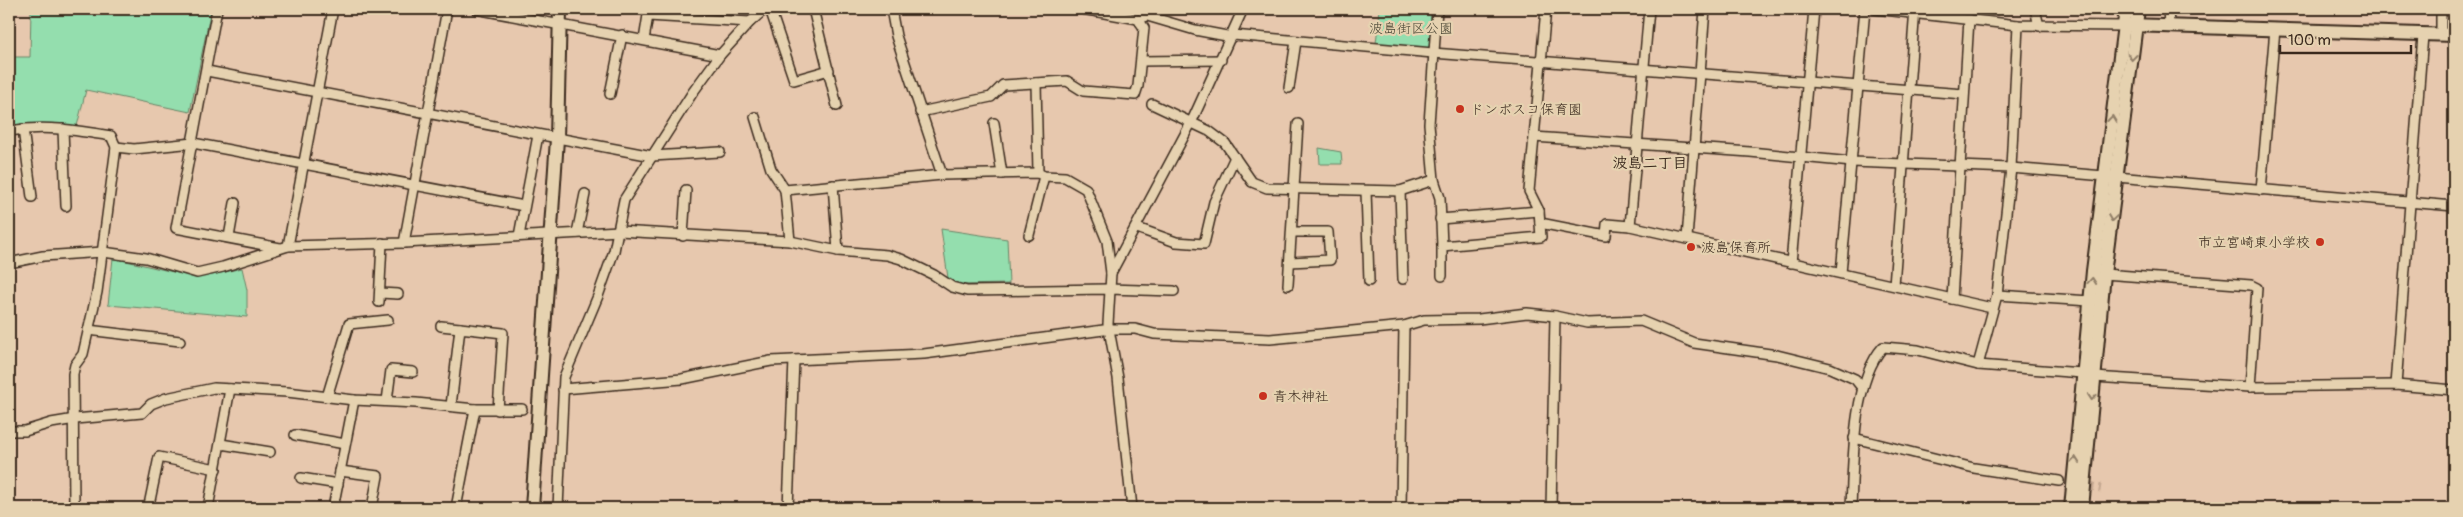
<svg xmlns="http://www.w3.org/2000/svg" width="2463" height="517" font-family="Pangolin,'Klee One',sans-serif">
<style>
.green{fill:#94deae;stroke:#688466}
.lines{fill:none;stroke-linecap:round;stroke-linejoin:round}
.street-tunnel{stroke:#c5a891;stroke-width:9;stroke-dasharray:9 4.5;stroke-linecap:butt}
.street-casing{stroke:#3b2a1e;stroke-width:12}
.secondary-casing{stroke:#3b2a1e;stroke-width:16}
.street{stroke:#e6d2b0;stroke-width:9}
.secondary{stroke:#e6d2b0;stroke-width:12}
.oneway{stroke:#907e67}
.poi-dot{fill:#c8321e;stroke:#e6d2b0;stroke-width:2}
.labels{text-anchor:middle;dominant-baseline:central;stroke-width:4.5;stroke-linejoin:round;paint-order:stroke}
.park-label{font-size:14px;fill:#484534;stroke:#e6d2b0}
.poi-label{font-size:14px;fill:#3b2a1e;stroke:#e6d2b0;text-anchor:start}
.neighbourhood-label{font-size:15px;font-weight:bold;fill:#3b2a1e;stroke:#e6d2b0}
</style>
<rect width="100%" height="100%" fill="#e7c8ae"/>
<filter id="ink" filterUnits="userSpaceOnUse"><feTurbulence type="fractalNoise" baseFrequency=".02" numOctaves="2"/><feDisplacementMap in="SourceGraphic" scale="10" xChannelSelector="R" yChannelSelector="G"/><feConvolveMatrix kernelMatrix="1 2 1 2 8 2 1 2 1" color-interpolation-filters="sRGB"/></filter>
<g filter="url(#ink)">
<g class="green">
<polygon points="31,9 211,9 190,112 86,90 77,126 35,124 9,127 9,57 30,57"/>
<polygon points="1380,9 1434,9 1429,49 1376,43"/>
<polygon points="1319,148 1341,152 1342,164 1320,164"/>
<polygon points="941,229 1007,239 1009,284 954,285 948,278"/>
<polygon points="113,258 195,277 212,275 242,268 247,290 247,317 108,305"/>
</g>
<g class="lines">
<polyline class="street-tunnel" points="2059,481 2101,488"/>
<defs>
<g id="street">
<polyline points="217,9 176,228 280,248"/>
<polyline points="476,9 720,55"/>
<polyline points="770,9 794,80 829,70"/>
<polyline points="813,9 837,106"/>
<polyline points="891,9 896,36 942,175"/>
<polyline points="1437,9 1429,124 1434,180 1440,198 1442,246"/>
<polyline points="1649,9 1630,226 1992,308"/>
<polyline points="1875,9 2018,25 2123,26"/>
<polyline points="2035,9 2039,26"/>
<polyline points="2168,9 2169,25"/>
<polyline points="2441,9 2441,34"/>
<polyline points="648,16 750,22"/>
<polyline points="1140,22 1144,15 1195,30 1232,37"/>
<polyline points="1233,35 1433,53 1964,94"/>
<polyline points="644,40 649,9"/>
<polyline points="1141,61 1221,60"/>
<polyline points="207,71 652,156 720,152"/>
<polyline points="1036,83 1038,173"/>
<polyline points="1289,88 1296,41"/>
<polyline points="610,94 622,35"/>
<polyline points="1152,104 1209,131 1225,143 1252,182 1267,188 1400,191 1434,180"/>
<polyline points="920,112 991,97 1003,85 1067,81 1083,91 1135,95 1138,86 1144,28 1138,19 1082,9"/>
<polyline points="755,117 771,169 785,190"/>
<polyline points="994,123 1002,174"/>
<polyline points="23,129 32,197"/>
<polyline points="63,129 66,206"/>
<path d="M9,131C44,125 76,130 111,136L116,147L97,292L83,354L75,365L73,374L74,508"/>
<polyline points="1534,137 1750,152 1852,162 2011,168 2454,206"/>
<polyline points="116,147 134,149 193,143 524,206"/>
<polyline points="833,185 838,251"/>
<polyline points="2261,190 2275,29"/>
<polyline points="1366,191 1369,281"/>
<polyline points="1400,191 1403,279"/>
<polyline points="1440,219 1539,211"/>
<polyline points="1540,223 1606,236 1607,224 1630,226"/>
<polyline points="1137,228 1176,242 1204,244 1214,202 1235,157"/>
<polyline points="577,233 585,194"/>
<polyline points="1029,235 1044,176"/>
<polyline points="519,236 538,135"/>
<polyline points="683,236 686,190"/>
<polyline points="229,237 235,203"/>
<polyline points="1687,238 1705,9"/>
<polyline points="790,241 785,190 942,175 1038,173 1044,176 1065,177 1086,189 1107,241 1111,273 1108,324 1118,378 1132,508"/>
<polyline points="404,243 447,9"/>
<polyline points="288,246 333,9"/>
<polyline points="1290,262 1330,260 1328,232 1292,232"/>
<polyline points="9,263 43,256 103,252 146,258 197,273 223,267 288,246 404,243 619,231 790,241 838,251 887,255 901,259 934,275 952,287 967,291 1108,289 1174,291"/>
<polyline points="1791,263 1814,9"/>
<polyline points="1111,273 1191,123 1243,9"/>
<polyline points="1841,273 1865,9"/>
<polyline points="2104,274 2251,285 2257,288 2250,387"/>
<polyline points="1442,276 1442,246 1541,237 1539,211 1529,191 1546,9"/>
<polyline points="1288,285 1298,124"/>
<polyline points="1894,285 1915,9"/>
<polyline points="380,293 398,294"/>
<polyline points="1997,295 2090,301"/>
<polyline points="1952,299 1969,19"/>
<polyline points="379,302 382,243"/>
<polyline points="441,326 460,328"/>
<polyline points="88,330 180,341"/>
<polyline points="1978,365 1997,295 2011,168 2018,25"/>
<polyline points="2396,385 2423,35"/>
<polyline points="563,389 682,379 771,361 924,354 1111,329 1135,329 1154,334 1270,339 1404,326 1424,320 1479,319 1527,313 1555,316 1587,323 1641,321 1694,343 1777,355 1830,368 1855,379 1863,389"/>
<polyline points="327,397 349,324 388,320"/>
<polyline points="387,401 391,370 413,372"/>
<polyline points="451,406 460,328 503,333 498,410"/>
<polyline points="9,411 9,419"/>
<polyline points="9,431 25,431 51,423 75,419 142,413 151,404 166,398 214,388 287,392 354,400 416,403 475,409 522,409"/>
<polyline points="295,435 345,444"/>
<polyline points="1854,438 1974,468 2059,481"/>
<polyline points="221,444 270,452"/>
<polyline points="340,471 378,476 372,508"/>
<polyline points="301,478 338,484"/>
<polyline points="149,505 159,457 216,469"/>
<polyline points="208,508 230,389"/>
<polyline points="333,508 354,400"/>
<polyline points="456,508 475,409"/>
<polyline points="558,508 564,377 598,296 614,251 624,200 693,92 720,55 750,22 765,9"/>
<polyline points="788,508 794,360"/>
<polyline points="1401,508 1404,326"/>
<polyline points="1551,508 1555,316"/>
<path d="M1851,508C1853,464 1852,382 1883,347L1918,350L1978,365L2082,373L2094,377L2250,387L2396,385L2454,390"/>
</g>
<g id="secondary">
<polyline points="2129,25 2454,35"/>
<polyline points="532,508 557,139 560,9"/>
<polyline points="2071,508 2093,271 2126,9"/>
<polyline points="2082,508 2104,274 2138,9"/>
</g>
</defs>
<use href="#street" class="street-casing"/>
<use href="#secondary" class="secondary-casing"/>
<use href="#street" class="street"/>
<use href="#secondary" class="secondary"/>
</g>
<defs><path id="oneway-chevron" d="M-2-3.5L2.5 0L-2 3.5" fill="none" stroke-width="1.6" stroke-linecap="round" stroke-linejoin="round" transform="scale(1.25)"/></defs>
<g class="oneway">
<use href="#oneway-chevron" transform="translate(2132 57) rotate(97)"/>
<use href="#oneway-chevron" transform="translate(2112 119) rotate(-83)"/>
<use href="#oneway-chevron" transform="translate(2112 218) rotate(98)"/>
<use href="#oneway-chevron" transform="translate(2092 281) rotate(-85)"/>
<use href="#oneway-chevron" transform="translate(2092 397) rotate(95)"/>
<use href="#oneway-chevron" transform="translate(2075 460) rotate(-85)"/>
</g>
</g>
<g class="poi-dot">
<circle cx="1460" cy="109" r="5"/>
<circle cx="2320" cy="242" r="5"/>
<circle cx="1691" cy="247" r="5"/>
<circle cx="1263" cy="396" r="5"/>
</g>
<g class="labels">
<g class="park-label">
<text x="1411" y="28">波島街区公園</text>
</g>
<g class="poi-label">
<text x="1470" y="109">ドンボスコ保育園</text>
<text x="2310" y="242" text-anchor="end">市立宮崎東小学校</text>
<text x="1701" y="247">波島保育所</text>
<text x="1273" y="396">青木神社</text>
</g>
<g class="neighbourhood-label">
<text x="1650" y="163">波島二丁目</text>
</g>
</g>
<rect width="2463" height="517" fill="none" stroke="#e6d2b0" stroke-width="30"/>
<rect x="15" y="15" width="2433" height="487" fill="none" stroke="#3b2a1e" stroke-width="2" filter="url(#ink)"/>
<path d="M2280 45v8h131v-8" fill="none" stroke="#3b2a1e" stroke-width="2.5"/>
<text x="2288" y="45" font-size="15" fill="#3b2a1e" stroke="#e6d2b0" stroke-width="4" paint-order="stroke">100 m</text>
</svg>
